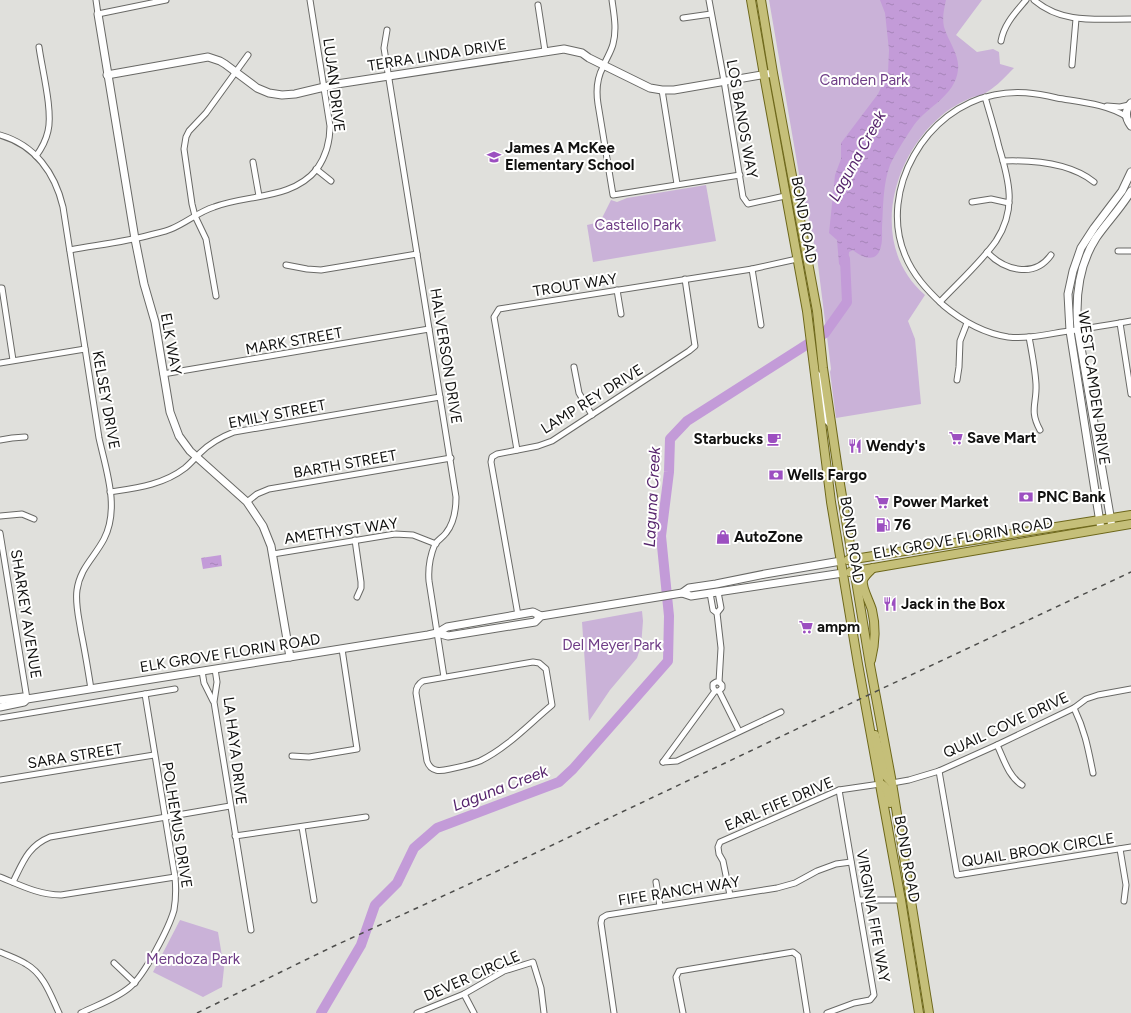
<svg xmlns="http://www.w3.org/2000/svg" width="1131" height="1013" font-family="Figtree,sans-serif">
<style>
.park{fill:#cab2d8}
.water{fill:url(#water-ripples)}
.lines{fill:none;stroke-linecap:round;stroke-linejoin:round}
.river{stroke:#c39bd8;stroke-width:10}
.minor-casing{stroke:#696966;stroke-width:7}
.tertiary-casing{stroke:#696966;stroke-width:9}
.secondary-casing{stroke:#696966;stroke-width:9}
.primary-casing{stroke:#6d671a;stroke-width:10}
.minor{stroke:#fff;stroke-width:5}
.tertiary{stroke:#fff;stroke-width:7}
.secondary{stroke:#fff;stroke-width:7}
.primary{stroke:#c5bf79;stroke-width:8}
.rail{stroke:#4e4e4c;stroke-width:1.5;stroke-dasharray:5 5;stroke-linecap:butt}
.labels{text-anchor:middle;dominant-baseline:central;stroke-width:4;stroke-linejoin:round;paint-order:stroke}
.street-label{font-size:15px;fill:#111110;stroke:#fffffe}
.park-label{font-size:15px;fill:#6e3c86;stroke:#fffffe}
.poi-label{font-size:15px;font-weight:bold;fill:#111110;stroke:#fffffe;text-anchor:start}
.water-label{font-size:16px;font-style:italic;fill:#55236c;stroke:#fffffe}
</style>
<defs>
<pattern id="water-ripples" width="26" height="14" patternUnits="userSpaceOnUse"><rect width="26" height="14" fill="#c39bd8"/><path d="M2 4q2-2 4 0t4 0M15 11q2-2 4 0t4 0" fill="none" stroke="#a684b8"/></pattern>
</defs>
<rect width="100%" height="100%" fill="#e0e0dc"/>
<g class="park">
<path d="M769,0H982L956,35L977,52L993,49L999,52L1000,64L1014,68C1006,76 997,86 987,92C983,95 977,96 973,97C961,102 950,108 941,116C890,159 869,247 925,295L908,321L915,339L921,404L836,418L830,372L831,369L817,257L799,174Z"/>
<polygon points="706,185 716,241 593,262 587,225 600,222 611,200 617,202 627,198"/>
<polygon points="642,611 643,621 641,646 637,658 610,690 589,721 582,622"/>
<polygon points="180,920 218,932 224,968 222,987 203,997 153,972"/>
</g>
<g class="water">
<path d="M880,0H946C944,9 942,18 944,27C948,41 960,55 958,70C955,96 928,106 914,125C907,135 895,154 890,165C883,183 883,208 882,228C882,235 883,244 879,252C873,263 860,256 853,250L849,252L848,265L845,272L839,264L837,240L829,233L835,175L841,159V143L878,94L888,73L889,50L885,13Z"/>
<polygon points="221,555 222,566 203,569 201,558"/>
</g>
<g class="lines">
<polyline class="river" points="321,1013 361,945 375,905 397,883 414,848 437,828 559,782 573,769 668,661 669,616 661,536 669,472 670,439 687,421 825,333 847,302 845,259"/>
<defs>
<g id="minor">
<polyline points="96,0 98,14 166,0"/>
<path d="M612,0C614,15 617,29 613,44C611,52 606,59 603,67C597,78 596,91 598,104L613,195L740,175"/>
<polyline points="709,0 724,81 743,197 748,204 785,196"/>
<path d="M1034,0C1062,24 1096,19 1131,19"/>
<polyline points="538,5 545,51"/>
<polyline points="683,18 711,14"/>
<path d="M387,30L384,48L456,497C456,509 454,523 446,533C443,537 438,540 435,544C430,556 428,569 429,581L444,677"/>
<path d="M1001,41C1004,24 1015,13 1026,0"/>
<polyline points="1072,65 1076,19"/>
<polyline points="662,90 677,184"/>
<polyline points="1107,106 1120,107 1129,105"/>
<path d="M1127,117C1107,104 1080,102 1057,98C1036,93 1016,90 994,95C926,108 878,190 905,255C913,275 927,290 943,305C962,321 982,333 1008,337C1026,339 1044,335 1062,332C1085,329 1108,325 1131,321"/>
<path d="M0,135C35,145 55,173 63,207L99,438C106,470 120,508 104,539C94,558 80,568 77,590C75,604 79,618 81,632C85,651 88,670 91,689"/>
<path d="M36,156C42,148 46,140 48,131C53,111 42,69 39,47"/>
<path d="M1003,161C1033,160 1070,163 1094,182"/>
<polyline points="253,162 259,196"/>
<polyline points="316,169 331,181"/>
<polyline points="972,202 991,199 1009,203"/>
<path d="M70,250C97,245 124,242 150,235C157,233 164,232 171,229C186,223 198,212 214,207C248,194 292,200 317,169C326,156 330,141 330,126L310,0"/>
<polyline points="1118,251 1131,251"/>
<path d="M987,252C1004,270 1034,279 1051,255"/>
<polyline points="286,265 307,269 321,270 417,254"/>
<polyline points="752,269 761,325"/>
<polyline points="0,288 2,288 13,360"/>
<polyline points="617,290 621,314"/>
<polyline points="216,296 206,239 195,216 192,204 184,149 186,137 189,131 206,113 248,55"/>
<path d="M940,302C958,283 982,261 996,241C1017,209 1009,180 999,147C995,130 990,114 985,97"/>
<polyline points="1120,323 1131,394"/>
<path d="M1029,337C1032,353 1035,368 1036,384C1037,404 1029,410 1040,430"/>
<polyline points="0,363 85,349"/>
<polyline points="574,367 579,393 592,415"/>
<polyline points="163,374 429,329"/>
<polyline points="957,380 959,367 960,341 967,323"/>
<polyline points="0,440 12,438 25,437"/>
<polyline points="517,450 494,317 499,309 752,269 797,259"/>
<path d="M110,492C136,488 163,485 185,468C191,463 195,458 200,453C210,443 221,437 234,432L440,397"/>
<polyline points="247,502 257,494 269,489 451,458"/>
<polyline points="0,516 22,514 34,519"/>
<polyline points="0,533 27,699"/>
<polyline points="355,540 361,582 361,588 357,597"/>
<polyline points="273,554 395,534 413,535 436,544"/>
<polyline points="718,592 721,608 717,613 721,648 719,682"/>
<polyline points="710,593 713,610 717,613"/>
<polyline points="518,615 491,462 492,457 497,454 538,446 552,441 689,351 695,346 685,279"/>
<path d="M533,662L539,663L546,669L552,705C529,724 507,748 480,761C470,765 460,767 450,769C441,771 431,773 427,761L416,693C416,687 418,684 423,681Z"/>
<polyline points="215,669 217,682 214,702 251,930"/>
<polyline points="202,671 204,683 213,701"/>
<polyline points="719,691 739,731"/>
<path d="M1074,708C1085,731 1088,748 1093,773"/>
<polyline points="0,718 175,689"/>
<path d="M997,745C1004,759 1008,776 1022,785"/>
<polyline points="292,756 309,757 357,749 342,649"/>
<polyline points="663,762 677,761 781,712"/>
<polyline points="663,762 715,691 719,691 722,688 722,685 719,682 716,682 713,684 713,688 715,691"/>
<polyline points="939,771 957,875 1131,847"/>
<polyline points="0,780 154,755"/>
<polyline points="892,783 909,780 939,771 997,745 1074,708 1086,699 1098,695 1131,689"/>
<polyline points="302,827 314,900"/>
<polyline points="235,836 366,817"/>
<polyline points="1120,849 1126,885 1124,901"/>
<path d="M0,877C20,885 39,895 61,895L175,877"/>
<path d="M13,882C23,862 28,846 50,837L230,806"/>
<polyline points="656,882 660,906"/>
<polyline points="730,895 723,861 719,854 718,847 720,842 839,790 880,784"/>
<polyline points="858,900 901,900"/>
<path d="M0,952C9,956 18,959 26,964C44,974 51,996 59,1013"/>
<polyline points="114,963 135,983"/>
<polyline points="464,994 474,1013"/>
<path d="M81,1013C97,1005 116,999 130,987C144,976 169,928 174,910C176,899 176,888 175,877L145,694"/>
<polyline points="417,1013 464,994 504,971 533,962 541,988 544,1013"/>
<polyline points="614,1013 601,923 602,918 607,915 777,888 795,883 817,871 836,864 851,862"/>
<polyline points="683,1013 676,977 679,971 793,952 798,956 807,1013"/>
<polyline points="827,1013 854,1003 870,1000 874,995 839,790"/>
</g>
<g id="tertiary">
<polyline points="98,14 135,239 144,284 155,322 170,412 179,436 190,451 247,502 263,526 271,546 290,657"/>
<polyline points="107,75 208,57 220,61 225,64 257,88 269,93 282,95 295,94 337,84 564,49 582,53 589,58 650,88 662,90 674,90 773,73"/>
<path d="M1131,103C1125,110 1125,118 1131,126"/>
<path d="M1112,527L1078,330C1075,298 1078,266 1096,238C1107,222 1121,208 1131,191"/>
<polyline points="1101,529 1070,331 1068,294 1073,271 1081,248 1094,228 1122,191 1131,172"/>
</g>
<g id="secondary">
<polyline points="817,375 821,386 827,420 831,424"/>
<polyline points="682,593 691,596 843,573"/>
<polyline points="437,633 447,627 533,612 541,616"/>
<polyline points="0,700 23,697 27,699"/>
<polyline points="0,707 24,702 27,699 428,635 437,633 448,636 535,622 541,616 682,593 689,588 716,584 765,574 841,561"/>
</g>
<g id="primary">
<polyline points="751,0 764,75 807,311 831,502 858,664 901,900 919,1013"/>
<polyline points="761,0 773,73 817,311 823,368 840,484 870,665 892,783 929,1013"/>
<polyline points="848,560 1131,515"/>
<polyline points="850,572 1131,524"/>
<path d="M871,660C875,644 876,626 872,610C870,602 861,587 863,580C865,575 869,572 873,568"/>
<polyline points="875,735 884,774 890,781"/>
<path d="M880,784C888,786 889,796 890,803"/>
</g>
</defs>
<use href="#minor" class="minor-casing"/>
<use href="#tertiary" class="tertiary-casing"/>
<use href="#secondary" class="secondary-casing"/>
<use href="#primary" class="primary-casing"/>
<use href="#minor" class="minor"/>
<use href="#tertiary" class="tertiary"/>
<use href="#secondary" class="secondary"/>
<use href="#primary" class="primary"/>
<polyline class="rail" points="197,1013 332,947 504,868 881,689 1131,572"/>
</g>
<defs>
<symbol id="school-bare" viewBox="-9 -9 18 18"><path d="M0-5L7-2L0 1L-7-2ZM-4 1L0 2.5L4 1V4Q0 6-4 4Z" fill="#9c4fc0" stroke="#fffffe" stroke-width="2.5" paint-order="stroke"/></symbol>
<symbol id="supermarket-bare" viewBox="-9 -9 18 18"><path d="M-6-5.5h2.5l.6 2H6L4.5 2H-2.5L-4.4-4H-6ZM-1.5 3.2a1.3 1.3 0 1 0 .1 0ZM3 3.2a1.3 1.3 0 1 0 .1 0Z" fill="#9c4fc0" stroke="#fffffe" stroke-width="2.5" paint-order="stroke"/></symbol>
<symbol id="cafe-bare" viewBox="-9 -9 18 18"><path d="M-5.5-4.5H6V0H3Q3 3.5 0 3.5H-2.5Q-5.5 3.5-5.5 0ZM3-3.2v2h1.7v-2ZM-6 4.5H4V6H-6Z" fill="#9c4fc0" stroke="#fffffe" stroke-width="2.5" paint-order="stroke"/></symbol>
<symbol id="restaurant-bare" viewBox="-9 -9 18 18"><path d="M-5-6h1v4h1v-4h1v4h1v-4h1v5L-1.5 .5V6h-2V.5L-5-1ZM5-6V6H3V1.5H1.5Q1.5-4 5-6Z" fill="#9c4fc0" stroke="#fffffe" stroke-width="2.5" paint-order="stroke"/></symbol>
<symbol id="bank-bare" viewBox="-9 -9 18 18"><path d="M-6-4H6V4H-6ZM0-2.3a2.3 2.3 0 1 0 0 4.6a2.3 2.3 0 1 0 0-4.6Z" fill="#9c4fc0" stroke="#fffffe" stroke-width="2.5" paint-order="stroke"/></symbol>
<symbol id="fuel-bare" viewBox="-9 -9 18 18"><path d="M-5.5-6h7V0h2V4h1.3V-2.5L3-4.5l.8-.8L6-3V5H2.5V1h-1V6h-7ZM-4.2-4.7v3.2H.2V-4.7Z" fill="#9c4fc0" stroke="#fffffe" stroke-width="2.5" paint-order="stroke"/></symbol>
<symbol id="shop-bare" viewBox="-9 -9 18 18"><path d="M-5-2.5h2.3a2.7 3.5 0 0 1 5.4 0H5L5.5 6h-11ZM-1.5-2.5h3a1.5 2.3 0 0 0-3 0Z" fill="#9c4fc0" stroke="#fffffe" stroke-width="2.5" paint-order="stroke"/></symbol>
</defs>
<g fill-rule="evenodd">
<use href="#school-bare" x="484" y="147" width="20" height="20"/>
<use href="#supermarket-bare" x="946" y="428" width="20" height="20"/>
<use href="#cafe-bare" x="764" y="429" width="20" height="20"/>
<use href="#restaurant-bare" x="845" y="436" width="20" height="20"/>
<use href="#bank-bare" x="766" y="465" width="20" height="20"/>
<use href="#bank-bare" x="1016" y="487" width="20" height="20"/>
<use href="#supermarket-bare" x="872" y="492" width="20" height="20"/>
<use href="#fuel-bare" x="873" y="515" width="20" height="20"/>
<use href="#shop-bare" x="713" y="527" width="20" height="20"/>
<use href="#restaurant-bare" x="880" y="594" width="20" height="20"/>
<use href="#supermarket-bare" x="796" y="617" width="20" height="20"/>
</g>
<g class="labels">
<g class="street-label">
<text transform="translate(437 55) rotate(-9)">TERRA LINDA DRIVE</text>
<text transform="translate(334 85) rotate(83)">LUJAN DRIVE</text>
<text transform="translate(742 119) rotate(80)">LOS BANOS WAY</text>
<text transform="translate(804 220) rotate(80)">BOND ROAD</text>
<text transform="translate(575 285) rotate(-9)">TROUT WAY</text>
<text transform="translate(294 341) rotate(-10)">MARK STREET</text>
<text transform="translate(171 344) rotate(80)">ELK WAY</text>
<text transform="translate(446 356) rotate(81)">HALVERSON DRIVE</text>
<text transform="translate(1094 388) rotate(82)">WEST CAMDEN DRIVE</text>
<text transform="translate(592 399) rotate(-32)">LAMP REY DRIVE</text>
<text transform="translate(106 400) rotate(80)">KELSEY DRIVE</text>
<text transform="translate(277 414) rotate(-11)">EMILY STREET</text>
<text transform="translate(345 464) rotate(-10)">BARTH STREET</text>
<text transform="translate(341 531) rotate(-8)">AMETHYST WAY</text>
<text transform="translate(963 538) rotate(-10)">ELK GROVE FLORIN ROAD</text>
<text transform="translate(852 540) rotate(81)">BOND ROAD</text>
<text transform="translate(26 614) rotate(81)">SHARKEY AVENUE</text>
<text transform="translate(230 653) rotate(-9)">ELK GROVE FLORIN ROAD</text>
<text transform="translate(1006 725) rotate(-25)">QUAIL COVE DRIVE</text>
<text transform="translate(235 751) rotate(83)">LA HAYA DRIVE</text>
<text transform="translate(75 756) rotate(-9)">SARA STREET</text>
<text transform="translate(779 804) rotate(-23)">EARL FIFE DRIVE</text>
<text transform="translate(177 825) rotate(81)">POLHEMUS DRIVE</text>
<text transform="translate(1038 850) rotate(-9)">QUAIL BROOK CIRCLE</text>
<text transform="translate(907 859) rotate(80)">BOND ROAD</text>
<text transform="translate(679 891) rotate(-9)">FIFE RANCH WAY</text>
<text transform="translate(873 916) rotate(80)">VIRGINIA FIFE WAY</text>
<text transform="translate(472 976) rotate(-24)">DEVER CIRCLE</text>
</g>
<g class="park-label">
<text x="864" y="80">Camden Park</text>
<text x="638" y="225">Castello Park</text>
<text x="612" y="645">Del Meyer Park</text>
<text x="193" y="959">Mendoza Park</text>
</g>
<g class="poi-label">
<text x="505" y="148">James A McKee<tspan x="505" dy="17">Elementary School</tspan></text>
<text x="967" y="438">Save Mart</text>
<text x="763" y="439" text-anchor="end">Starbucks</text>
<text x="866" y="446">Wendy's</text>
<text x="787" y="475">Wells Fargo</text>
<text x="1037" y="497">PNC Bank</text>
<text x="893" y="502">Power Market</text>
<text x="894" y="525">76</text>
<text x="734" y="537">AutoZone</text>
<text x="901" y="604">Jack in the Box</text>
<text x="817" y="627">ampm</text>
</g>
<g class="water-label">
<text transform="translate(857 156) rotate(-61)">Laguna Creek</text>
<text transform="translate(652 497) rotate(-87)">Laguna Creek</text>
<text transform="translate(500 788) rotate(-21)">Laguna Creek</text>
</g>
</g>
</svg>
